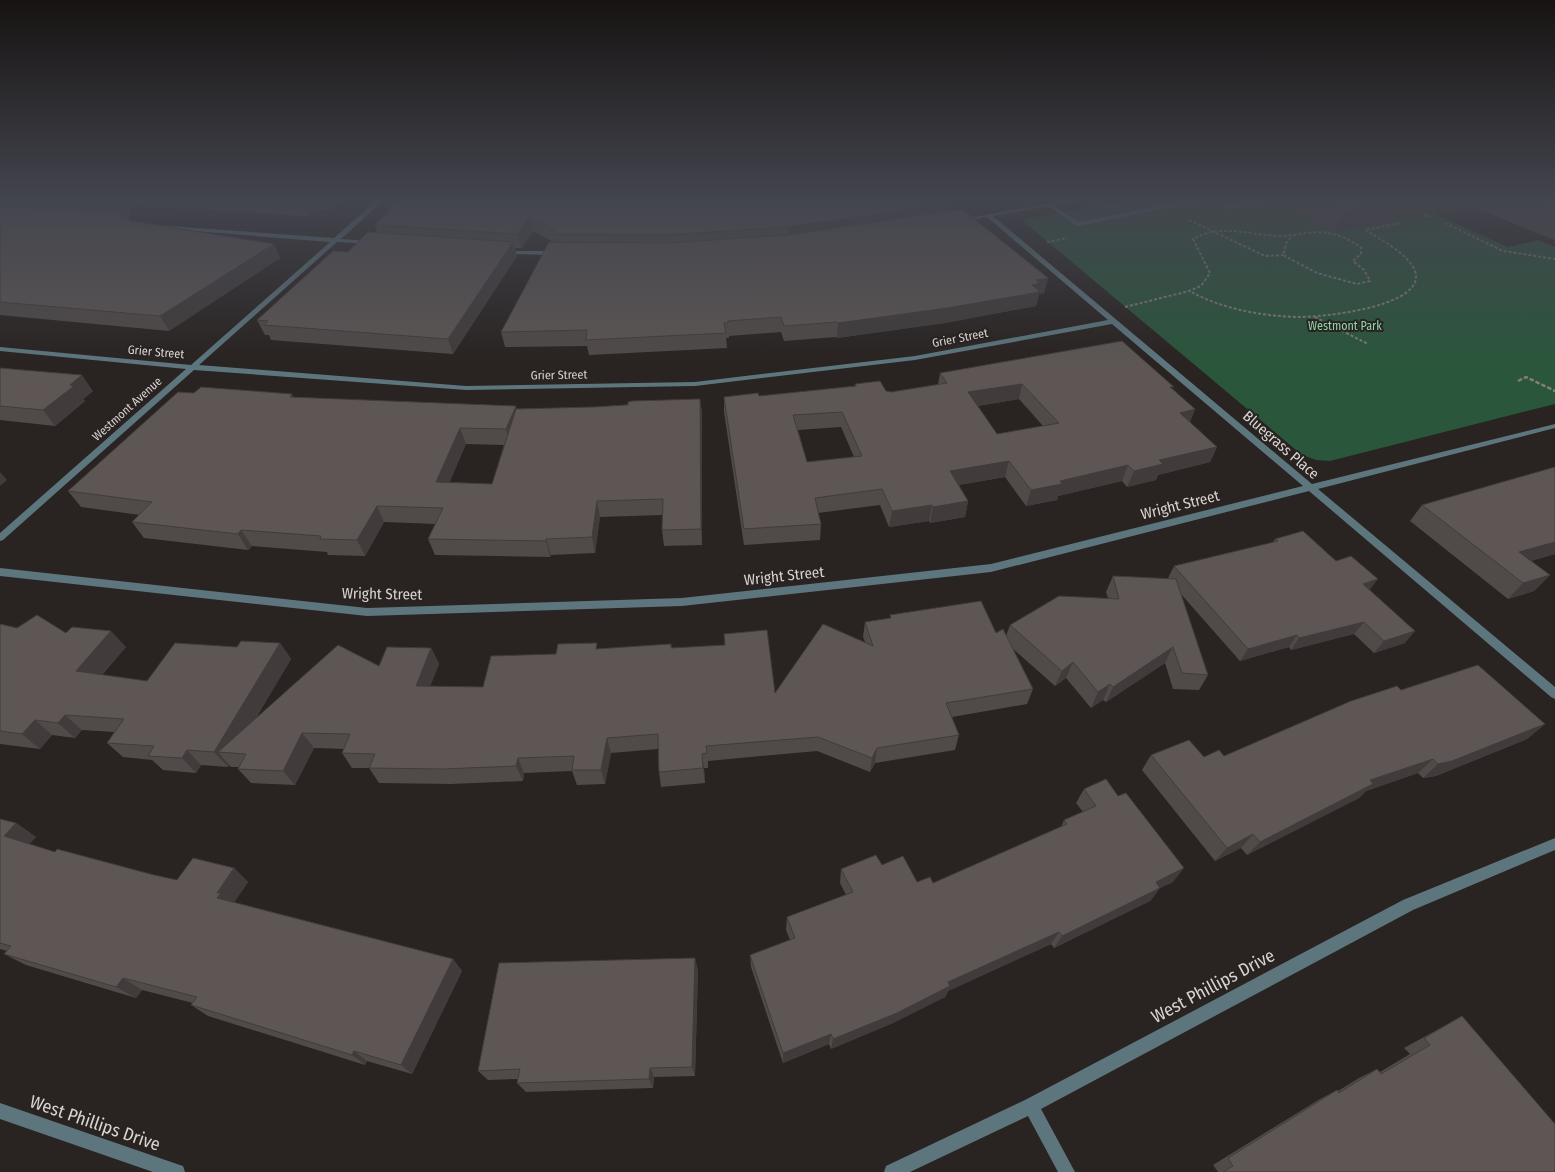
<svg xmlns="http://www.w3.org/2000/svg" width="1555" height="1172" font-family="'Fira Sans Condensed',sans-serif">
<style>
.green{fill:#2a563b}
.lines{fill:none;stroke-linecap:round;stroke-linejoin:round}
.path-far1{stroke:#837e7c;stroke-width:2;stroke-dasharray:3 2;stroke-linecap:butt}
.path{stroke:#837e7c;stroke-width:2.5;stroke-dasharray:4.5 2;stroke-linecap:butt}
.service{fill:#5d767e;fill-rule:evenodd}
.minor{fill:#5d767e;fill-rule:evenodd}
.wall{fill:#504a48;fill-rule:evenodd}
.shaded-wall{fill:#413c3b}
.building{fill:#5d5654;stroke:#413c3b;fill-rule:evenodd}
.labels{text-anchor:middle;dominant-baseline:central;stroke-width:4;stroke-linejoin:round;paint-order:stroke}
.far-park-label{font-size:12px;fill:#8dd6a6;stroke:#292321}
.far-street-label{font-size:12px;fill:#d8d4d2;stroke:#292321}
.street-label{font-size:15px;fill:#d8d4d2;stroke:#292321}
.near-street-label{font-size:18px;fill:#d8d4d2;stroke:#292321}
</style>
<rect width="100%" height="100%" fill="#292321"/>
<polygon class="green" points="1136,199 1402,199 1508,247 1538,240 1555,247 1555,404 1330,461 1316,460 1302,455 1023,221 1027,219"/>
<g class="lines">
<g class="path-far1">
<polyline points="1226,208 1272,199"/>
<polyline points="1189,220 1265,256 1283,255"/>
<polyline points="1445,223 1503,251 1555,259"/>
<path d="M1295,235L1287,241L1283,255L1317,273L1357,284L1370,281L1364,270L1353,261L1361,254V247C1351,241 1341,235 1329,233C1312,230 1296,236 1279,236C1248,235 1222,223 1193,239L1210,273L1201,286L1189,291C1223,309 1260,316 1299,317C1322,317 1413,308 1416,278C1418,259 1379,238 1365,230L1401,223"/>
<polyline points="1047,242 1067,238"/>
<polyline points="1125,307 1189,291"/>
<polyline points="1315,317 1368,344"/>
</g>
<polyline class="path" points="1518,381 1526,377 1555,391"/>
<g class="service">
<polygon points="1200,199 1213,199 1077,226 1047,205 1052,204 1078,222"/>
<polygon points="1389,199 1397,199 1433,217 1428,218"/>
</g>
<g class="minor">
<polygon points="378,199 385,199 341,239 371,241 373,242 373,244 337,242 199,365 466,386 695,382 915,356 1108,320 987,217 961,222 958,220 1073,199 1088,199 993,216 1312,484 1555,424 1555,428 1318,489 1555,687 1555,699 1551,697 1309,491 991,572 682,606 367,616 0,576 0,568 367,608 682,598 991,564 1303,486 1112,324 915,360 695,386 466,390 194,370 3,540 0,541 0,533 186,369 0,351 0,347 191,365 330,242 156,228 154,227 154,225 334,238"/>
<polygon points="501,251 556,251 559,253 556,255 503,254 500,252"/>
<polygon points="1555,838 1555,850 1413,910 1041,1109 1075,1172 1058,1172 1028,1116 910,1172 884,1172 886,1166 1025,1100 1403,900"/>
<polygon points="0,1103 177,1164 183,1166 185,1172 153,1172 0,1119"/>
</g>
</g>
<g class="wall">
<polygon points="0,199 343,199 330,210 318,210 306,216 131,205 129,220 124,220 274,244 280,258 169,331 0,315"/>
<polygon points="960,199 952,201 953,210 1048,278 1044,293 1039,294 1036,306 945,323 837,338 836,337 784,341 781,332 729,336 729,338 726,338 727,348 589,355 587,346 505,347 501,332 553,242 533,231 522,248 515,248 517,256 453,354 271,340 269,335 265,335 257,320 348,252 377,232 375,225 388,212 387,209"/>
<polygon points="1307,199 1555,199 1555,240 1473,207 1433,215 1425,211 1422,217 1409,219 1405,218 1334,232 1301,214"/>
<polygon points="0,368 93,391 83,399 85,401 55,426 0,420"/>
<path d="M940,373L1173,389L1195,409L1190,422L1217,447L1210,462L1158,475L1156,480L1127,487L1122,481L1058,496L1057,500L1026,506L1005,477L959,485L968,501L965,517L930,523L929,521L889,527L880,505L818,513L821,524L820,540L744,545L724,412V397L759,396L855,386V384L891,392L938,385ZM1019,399L1043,426L997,434L978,406ZM841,427L854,457L807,462L798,430Z"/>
<path d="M194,393L292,394L293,397L517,409L594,407L700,399L702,414V545L664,546L662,530L663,515L600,517L595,553L551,555L550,557L435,555L428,539L436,524L384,522L365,556L328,555L327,552L252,546L248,550L144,538L132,522L140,515L81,507L68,491ZM466,444L504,445L492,484L449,482Z"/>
<polygon points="1555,467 1555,554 1531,561 1550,575 1534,591 1508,599 1410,521 1422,505"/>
<polygon points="1275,539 1336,561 1370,590 1405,643 1374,653 1354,634 1291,650 1289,647 1240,661 1180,593 1208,675 1199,690 1173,689 1165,663 1106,702 1103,700 1091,708 1066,678 1055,686 1012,648 1033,689 1027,704 952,717 959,735 955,750 875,763 870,772 817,751 708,761 708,768 704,768 705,783 661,787 659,772 658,749 611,753 605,784 577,785 572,771 524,773 523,781 451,784 379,783 369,768 352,768 342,753 344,749 314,748 295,785 251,783 238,769 238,767 231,767 229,765 228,767 201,765 196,773 163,770 152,760 123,757 107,743 114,732 82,730 75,738 52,735 40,749 0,744 0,624 17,628 66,633 126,647 102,675 147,681 237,647 280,643 291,659 256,718 379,666 431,648 439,664 430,686 483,687 556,654 599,649 671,644 672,648 775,693 865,642 863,637 865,622 890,618 890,615 996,633 1006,636 1010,625 1108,598 1106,592 1113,576 1168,579 1168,578 1174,566 1272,543"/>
<polygon points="1401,690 1545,724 1527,739 1436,776 1423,778 1418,773 1366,791 1359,798 1247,855 1241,848 1215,861 1142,770 1151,755 1204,757 1224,756"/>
<polygon points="1084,789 1173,882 1160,888 1150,901 1054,948 1051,944 948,991 945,997 893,1023 831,1049 829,1044 783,1063 751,967 750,955 790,940 786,930 787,917 846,895 840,883 841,869 917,882 933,883 1061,827 1064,820 1083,812 1076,803"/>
<polygon points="0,819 16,823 36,837 29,844 55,852 154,875 177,880 234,868 248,882 234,902 453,959 462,971 412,1074 367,1061 365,1065 208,1016 191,1005 193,1003 142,990 136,998 26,965 4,954 7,951 0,949"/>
<polygon points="698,970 695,1076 654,1077 653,1088 526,1092 517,1083 518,1079 488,1080 478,1071"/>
<polygon points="1462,1016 1555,1172 1218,1172 1213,1165 1320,1099 1337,1090 1338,1091 1359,1078 1377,1069 1380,1072 1410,1054 1404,1048"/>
</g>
<g class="shaded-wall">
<polygon points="123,199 128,199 131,205 129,220 122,206"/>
<polygon points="306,199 314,199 318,210 306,216 300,202"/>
<polygon points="326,199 343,199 330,210"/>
<polygon points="1406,199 1415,199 1405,218 1334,232 1344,211"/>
<polygon points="1420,199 1431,199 1422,217 1409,219"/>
<polygon points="1441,199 1478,199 1473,207 1433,215"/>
<polygon points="954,203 952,216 787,241 787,227"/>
<polygon points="121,214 129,228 120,219"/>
<polygon points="530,217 533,231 522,248 518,234"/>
<polygon points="513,242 517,256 453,354 448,339"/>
<polygon points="274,244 280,258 169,331 160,316"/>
<polygon points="1048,278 1044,293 1039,294 1036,306 945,323 837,338 838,323 1032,285 1036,280"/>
<polygon points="82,375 93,391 83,399 85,401 55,426 43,410 70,385"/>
<polygon points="1022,384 1019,399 965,408 968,392"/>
<polygon points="700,399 702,414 702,545 701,529"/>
<polygon points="516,406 521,422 510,445 506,429"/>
<polygon points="1195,409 1188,425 1180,413"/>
<polygon points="460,428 466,444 443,498 436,482"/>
<polygon points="1217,447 1210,462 1158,475 1156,480 1127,487 1134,471 1159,460"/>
<polygon points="1009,461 1005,477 947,487 950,471"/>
<polygon points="1128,465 1122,481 1058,496 1057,500 1026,506 1031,490 1060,481"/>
<polygon points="0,472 7,480 0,486"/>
<polygon points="597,501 600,517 595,553 592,537"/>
<polygon points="968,501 965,517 930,523 933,507"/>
<polygon points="932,505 929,521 889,527 892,511"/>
<polygon points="377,506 384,522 365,556 357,540"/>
<polygon points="241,530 252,546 248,550 238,534"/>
<polygon points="546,539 551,555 550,557 546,541"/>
<polygon points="1555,542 1555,554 1505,568 1519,552"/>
<polygon points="1550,575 1534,591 1508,599 1523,583"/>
<polygon points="1378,579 1368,592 1363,584"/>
<polygon points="1364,622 1354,634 1291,650 1299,638"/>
<polygon points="111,631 126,647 91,687 76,671"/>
<polygon points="1415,631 1405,643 1374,653 1384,641"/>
<polygon points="1297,635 1289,647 1240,661 1248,649"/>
<polygon points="280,643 291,659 235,753 218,752 229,765 228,767 214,752"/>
<polygon points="1173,647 1165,663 1106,702 1113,687"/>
<polygon points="431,648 439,664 424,702 416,686"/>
<polygon points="1073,662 1066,678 1055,686 1062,671"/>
<polygon points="1110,684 1103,700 1091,708 1098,692"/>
<polygon points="65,715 82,730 75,738 58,723"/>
<polygon points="35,720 52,735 40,749 22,734"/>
<polygon points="1545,724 1527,739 1436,776 1423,778 1438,764"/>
<polygon points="302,733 314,748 295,785 283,771"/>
<polygon points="607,738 611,753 605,784 601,770"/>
<polygon points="877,748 875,763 870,772 872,758"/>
<polygon points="187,750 201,765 196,773 182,758"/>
<polygon points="702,754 704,768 705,783 703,768"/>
<polygon points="518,758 524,773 523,781 516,766"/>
<polygon points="1433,759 1418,773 1366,791 1359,798 1247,855 1260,842 1370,780"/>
<polygon points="16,823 36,837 24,850 4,836"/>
<polygon points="1253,834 1241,848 1215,861 1227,848"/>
<polygon points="234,868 248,882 233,904 217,898 217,893"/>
<polygon points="1184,868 1173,882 1146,895 1156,882"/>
<polygon points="1160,888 1150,901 1054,948 1062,936"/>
<polygon points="1059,932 1051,944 948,991 945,997 893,1023 831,1049 833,1039 948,982"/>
<polygon points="695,958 698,970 695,1076 692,1067"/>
<polygon points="453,959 462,971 412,1074 401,1065"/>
<polygon points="123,978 142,990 136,998 116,987"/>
<polygon points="831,1034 829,1044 783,1063 783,1053"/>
<polygon points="354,1051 367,1061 365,1065 352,1055"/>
<polygon points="650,1068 654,1077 653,1088 649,1079"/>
</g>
<g class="building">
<polygon points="22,199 123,199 122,206"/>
<polygon points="255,199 306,199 300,202"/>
<polygon points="398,199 950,199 954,203 787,227 667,235 553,234 555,231 530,217 518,234 375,225 391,209 387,209"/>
<polygon points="1320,199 1406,199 1344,211"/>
<polygon points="1528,199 1555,199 1555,210"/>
<polygon points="0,205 121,214 120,219 274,244 160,316 0,302"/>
<polygon points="962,209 1048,278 1036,280 1040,283 1032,285 1040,292 947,308 838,323 837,322 784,326 781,317 728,321 728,323 724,323 726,333 586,340 587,330 501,332 549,242 667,243 787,235"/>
<polygon points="368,232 513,242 448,339 264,325 268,321 257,320 333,251 348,252"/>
<path d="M1122,341L1174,387H1170L1195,409L1180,413L1217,447L1159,460L1163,464L1134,471L1128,465L1060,481L1062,484L1031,490L1009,461L950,471L968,501L933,507L932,505L892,511L882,489L815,498L821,524L744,529L724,397L758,393L759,396L856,386L855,384L880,381L886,391L891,392L947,383L940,373ZM1022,384L1059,423L997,434L968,392ZM842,412L862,456L807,462L793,415Z"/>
<polygon points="0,368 82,375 70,385 74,386 43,410 0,406"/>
<polygon points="201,387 292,394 290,397 516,406 506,429 460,428 436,482 492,484 516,409 594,407 628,405 628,402 632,401 700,399 701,529 662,530 663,499 597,501 592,537 546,539 546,541 428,539 443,508 377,506 357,540 320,539 321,536 241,530 238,534 132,522 152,502 68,491 178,392 194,393"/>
<polygon points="1555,467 1555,542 1519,552 1550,575 1523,583 1422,505"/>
<polygon points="1303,531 1336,561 1351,556 1378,579 1363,584 1415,631 1384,641 1364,622 1299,638 1297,635 1248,649 1174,566 1278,541 1275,539"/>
<polygon points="1113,576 1176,579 1208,675 1182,673 1173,647 1113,687 1110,684 1098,692 1073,662 1062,671 1010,625 1059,596 1119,599"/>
<polygon points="981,601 996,633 1003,629 1033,689 946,703 959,735 877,748 872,758 818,737 706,746 707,753 702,754 703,768 659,772 658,734 607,738 601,770 572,770 574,756 518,758 516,766 443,769 369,768 375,754 342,753 350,734 302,733 283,771 238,769 246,754 218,752 338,645 379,666 387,647 431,648 416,686 483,687 491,656 556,654 558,644 597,643 596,649 671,644 671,648 725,645 724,634 767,630 775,693 823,624 873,646 865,622 891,618 890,615"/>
<polygon points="37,615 66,633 72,627 111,631 76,671 147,681 175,643 237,647 241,641 280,643 214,752 187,750 182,758 148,756 154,746 107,743 124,719 65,715 58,723 35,720 22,734 0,731 0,624 17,628"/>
<polygon points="1478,665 1545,724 1452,761 1438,764 1433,759 1370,780 1373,784 1260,842 1253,834 1227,848 1151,755 1189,740 1204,757 1219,750 1224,756 1351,701 1397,686 1401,690"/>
<polygon points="1106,779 1118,796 1126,793 1184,868 1156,882 1160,888 1062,936 1059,932 948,982 950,986 897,1013 833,1039 831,1034 783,1053 750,955 795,938 787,917 853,892 841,869 876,855 882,865 903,856 917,882 930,877 933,883 1067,824 1064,820 1096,806 1084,789"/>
<polygon points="0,819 16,823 4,836 55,852 57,849 154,875 177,880 193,858 234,868 217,893 221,893 217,898 453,959 401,1065 354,1051 352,1055 191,1005 197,997 123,978 116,987 4,954 11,946 0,943"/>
<polygon points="695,958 692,1067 650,1068 649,1079 517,1083 520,1069 478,1071 499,963"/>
<polygon points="1462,1016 1555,1124 1555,1172 1223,1172 1233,1166 1228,1158 1337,1090 1339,1093 1377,1069 1381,1074 1430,1045 1424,1038"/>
</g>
<linearGradient id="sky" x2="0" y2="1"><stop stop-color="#171312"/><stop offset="0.55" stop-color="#43454e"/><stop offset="1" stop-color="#43454e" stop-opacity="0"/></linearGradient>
<rect width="1555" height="363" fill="url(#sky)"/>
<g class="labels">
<g class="far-park-label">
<text x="1345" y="326">Westmont Park</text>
</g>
<g class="far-street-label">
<text transform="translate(960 338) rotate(-11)">Grier Street</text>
<text transform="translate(156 352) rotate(5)">Grier Street</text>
<text transform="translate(559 375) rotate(-1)">Grier Street</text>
<text transform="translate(127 409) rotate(-42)">Westmont Avenue</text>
</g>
<g class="street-label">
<text transform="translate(1281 445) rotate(41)">Bluegrass Place</text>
<text transform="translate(1180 505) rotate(-14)">Wright Street</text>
<text transform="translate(784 576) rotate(-6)">Wright Street</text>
<text transform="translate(382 594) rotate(1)">Wright Street</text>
</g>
<g class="near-street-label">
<text transform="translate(1213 986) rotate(-28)">West Phillips Drive</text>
<text transform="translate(95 1123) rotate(19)">West Phillips Drive</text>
</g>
</g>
</svg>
